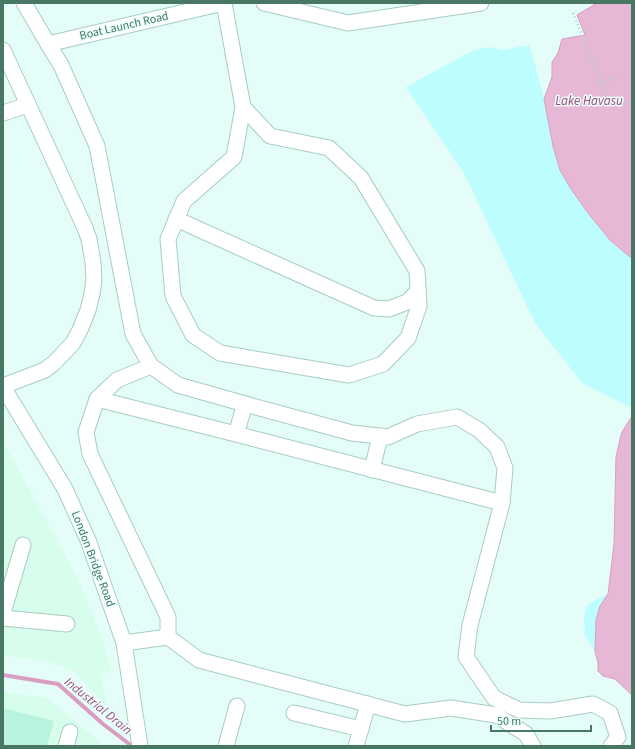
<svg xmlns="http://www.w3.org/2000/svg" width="635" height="749" font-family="'Source Sans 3',sans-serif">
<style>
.commercial{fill:#d7feec}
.sand{fill:#bdfdfe}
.water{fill:#e7b8d5;stroke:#da9dc2}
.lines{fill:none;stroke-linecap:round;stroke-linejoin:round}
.stream{stroke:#da9dc2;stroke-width:4}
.building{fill:#baf3df}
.minor-casing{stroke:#a7cdc1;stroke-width:17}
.path{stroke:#9dd8c2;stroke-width:2.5;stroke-dasharray:1 3;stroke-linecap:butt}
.minor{stroke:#fff;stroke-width:15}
.labels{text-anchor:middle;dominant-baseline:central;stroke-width:3;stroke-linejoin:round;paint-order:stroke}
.street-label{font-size:12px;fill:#487764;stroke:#ebfffc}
.water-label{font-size:13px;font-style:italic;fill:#a04a7d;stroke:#ebfffc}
</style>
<rect width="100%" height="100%" fill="#e4fdf9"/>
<g class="commercial">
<polygon points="3,441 79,581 107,651 111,672 100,674 108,707 74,671 46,661 3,655"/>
<polygon points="3,692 47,698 105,746 3,746"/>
</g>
<g class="sand">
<polygon points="529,45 534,61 544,99 553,146 588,213 597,224 611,241 630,256 632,257 632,408 582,383 535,323 464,173 406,87 472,51 489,47 503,50"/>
<polygon points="608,594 600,606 596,620 595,652 585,635 584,616 588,604"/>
</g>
<g class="water">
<polygon points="597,3 632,3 632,257 630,257 611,241 597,224 588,213 571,189 560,170 553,146 544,99 552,77 552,62 558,53 562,39 585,35 577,15"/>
<polygon points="632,416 632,695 615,679 603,676 598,671 598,662 595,652 596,620 600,606 608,594 614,544 616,457 620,439 622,432"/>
</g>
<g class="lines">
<polyline class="stream" points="3,675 58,684 103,724 132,746"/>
</g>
<polygon class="building" points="3,708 54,721 47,746 3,746"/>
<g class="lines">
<defs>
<g id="minor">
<polyline points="24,3 48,44 61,65 97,146 133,334 151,366 178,385 245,404 352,433 388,437 417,424 457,417 479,430 497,447 505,468 502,503 470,625 466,657 494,698 519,710 550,711 593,704 610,713 618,737 611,746"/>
<polyline points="224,3 243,107 234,157 184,201 168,239 173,296 193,335 220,353 349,375 383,364 408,338 419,306 417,271 361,178 329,148 270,136 243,107"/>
<polyline points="264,3 348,23 481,3"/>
<polyline points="48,44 223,3"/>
<polyline points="3,50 85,228 89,239 93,262 94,280 92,294 88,310 80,330 73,343 54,363 45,370 3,386"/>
<polyline points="3,113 28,105"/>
<polyline points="176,219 374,308 389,309 407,302 418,291"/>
<polyline points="151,366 117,380 97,399 86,432 90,454 168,617 168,637"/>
<polyline points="3,387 65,489 88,540 124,643 140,746"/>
<polyline points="97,399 236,434 502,503"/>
<polyline points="236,434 245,404"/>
<polyline points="372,470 380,436"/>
<polyline points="3,613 23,545"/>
<polyline points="3,618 67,624"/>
<polyline points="124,643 168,637 199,660 405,714 451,708 496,715 526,734 533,746"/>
<polyline points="294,713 361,729"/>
<polyline points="66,746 70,732"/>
<polyline points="226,746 237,706"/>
<polyline points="356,746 368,704"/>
</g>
</defs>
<use href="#minor" class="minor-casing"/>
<g class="path">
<polyline points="573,13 608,100 632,103"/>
<polyline points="601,83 617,77"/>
</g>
<use href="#minor" class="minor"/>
</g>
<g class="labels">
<g class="street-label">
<text transform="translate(124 26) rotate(-13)">Boat Launch Road</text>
<text transform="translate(93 559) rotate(69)">London Bridge Road</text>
</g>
<g class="water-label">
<text x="589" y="101">Lake Havasu</text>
<text transform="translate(98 706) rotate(39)">Industrial Drain</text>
</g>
</g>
<rect width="635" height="749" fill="none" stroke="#487764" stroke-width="8"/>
<path d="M491 725v6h100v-6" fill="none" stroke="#487764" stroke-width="2"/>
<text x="497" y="725" font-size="12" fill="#487764" stroke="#ebfffc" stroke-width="3" paint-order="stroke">50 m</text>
</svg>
